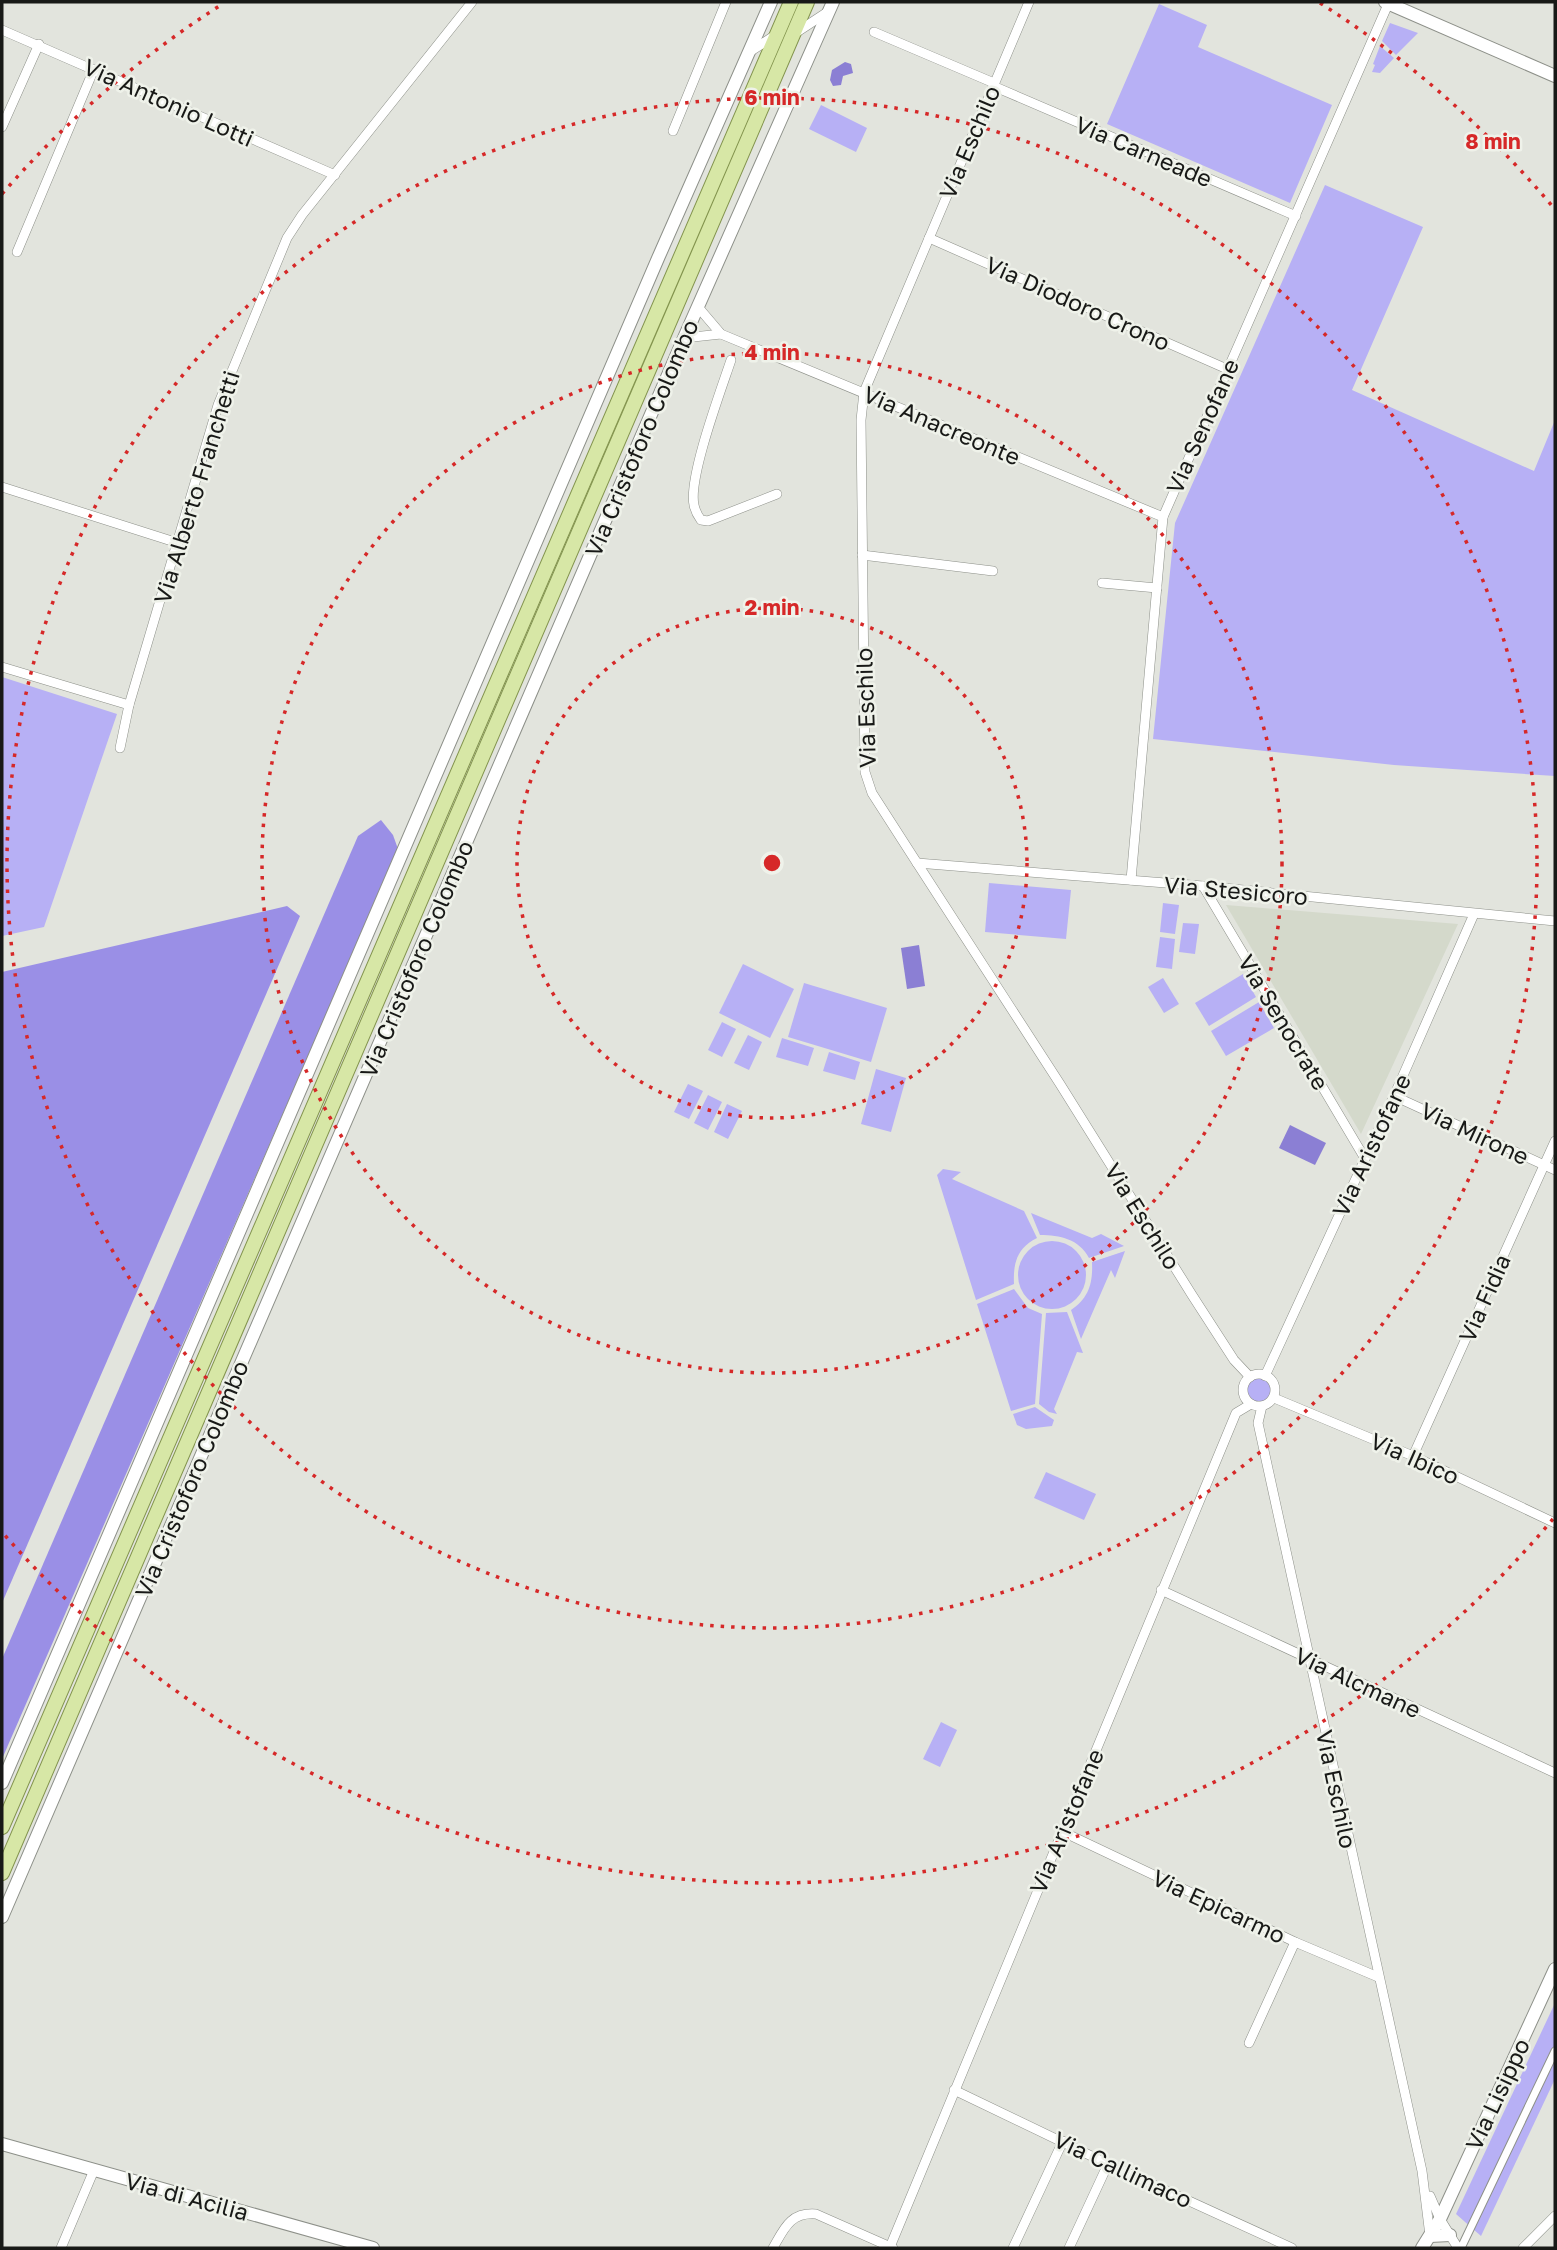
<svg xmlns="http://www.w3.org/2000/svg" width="1557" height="2250" font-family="'Golos Text',sans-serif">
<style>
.built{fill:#d4d9cb}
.green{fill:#b7b0f5}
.forest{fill:#9a8fe6}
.water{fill:#8b7fd4}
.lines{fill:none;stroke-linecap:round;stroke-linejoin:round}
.pedestrian-casing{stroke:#8d9089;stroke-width:9}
.minor-casing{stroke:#8d9089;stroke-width:10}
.tertiary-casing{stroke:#8d9089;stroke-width:14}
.primary-casing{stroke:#83944e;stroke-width:16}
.pedestrian{stroke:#fff;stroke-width:7}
.minor{stroke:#fff;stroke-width:9}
.tertiary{stroke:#fff;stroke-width:12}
.primary{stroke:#d7e7a6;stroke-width:14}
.ring{fill:none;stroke:#d62828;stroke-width:3.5;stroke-dasharray:3.5 7}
.labels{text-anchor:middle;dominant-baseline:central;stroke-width:5;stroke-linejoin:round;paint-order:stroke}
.street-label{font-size:23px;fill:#181917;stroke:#eff2ea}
.centre{fill:#d62828;stroke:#eff2ea;stroke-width:3.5}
.ring-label{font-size:21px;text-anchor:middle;font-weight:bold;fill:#d62828;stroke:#eff2ea;stroke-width:5;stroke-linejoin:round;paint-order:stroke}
</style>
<rect width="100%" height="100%" fill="#e2e4dd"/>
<polygon class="built" points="1226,905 1458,924 1361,1134"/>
<g class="green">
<polygon points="1159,4 1207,25 1198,47 1332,105 1290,203 1107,124"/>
<polygon points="1390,23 1418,33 1396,55 1382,41"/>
<polygon points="1380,46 1394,58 1380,73 1372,72 1375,65 1373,64"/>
<polygon points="821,105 867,128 856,152 809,129"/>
<polygon points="1325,185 1423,227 1352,390 1534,471 1555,420 1555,776 1394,765 1153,739 1175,523"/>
<polygon points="2,677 117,714 44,927 2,936"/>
<polygon points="989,883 1071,890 1066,939 985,932"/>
<polygon points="1163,903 1179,905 1175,934 1160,932"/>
<polygon points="1183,923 1199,924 1195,954 1179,952"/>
<polygon points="1160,937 1175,939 1172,969 1156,967"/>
<polygon points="743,964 794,989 770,1038 719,1013"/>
<polygon points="1243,974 1256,997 1209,1026 1195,1003"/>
<polygon points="1163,978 1179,1004 1164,1013 1148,987"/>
<polygon points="804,983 887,1008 871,1062 788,1037"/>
<polygon points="1259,1002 1274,1028 1226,1056 1211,1031"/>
<polygon points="722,1022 736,1029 722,1057 708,1050"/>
<polygon points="748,1035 762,1042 749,1070 734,1063"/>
<polygon points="782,1038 814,1048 808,1066 776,1057"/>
<polygon points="829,1052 860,1062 855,1080 823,1071"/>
<polygon points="876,1069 906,1078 891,1132 861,1124"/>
<polygon points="688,1084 703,1091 689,1119 674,1112"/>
<polygon points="708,1095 722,1102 708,1130 694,1123"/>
<polygon points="727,1104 742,1111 728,1139 714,1132"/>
<path d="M943,1169L961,1172L952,1179L1024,1211L1037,1238C1017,1248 1013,1263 1014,1284L976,1300L937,1175Z"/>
<path d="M1031,1213L1092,1238L1101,1234L1124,1246L1089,1258C1079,1239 1060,1235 1040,1235Z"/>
<circle cx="1052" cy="1275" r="34"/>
<path d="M1125,1251L1115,1278L1111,1270L1081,1339L1071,1310C1089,1298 1093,1283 1092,1262Z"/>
<polygon points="1014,1289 1028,1308 1042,1314 1035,1404 1011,1411 977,1304"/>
<polygon points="1067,1312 1083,1353 1077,1352 1054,1409 1057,1414 1049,1412 1039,1404 1046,1313"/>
<circle cx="1259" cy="1390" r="12"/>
<polygon points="1035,1407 1054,1420 1052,1426 1026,1429 1017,1425 1013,1414"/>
<polygon points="1046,1472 1096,1494 1084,1520 1034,1498"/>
<polygon points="941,1722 957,1730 940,1767 923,1759"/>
<polygon points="1555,2003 1555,2079 1481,2236 1456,2214"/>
</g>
<g class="forest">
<polygon points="381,820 393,835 398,849 2,1759 2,1659 358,836"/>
<polygon points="287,906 300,916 2,1603 2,972"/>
</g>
<g class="water">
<polygon points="845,62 851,64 853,73 843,76 841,85 833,86 830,80 832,70"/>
<polygon points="919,945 925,986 907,989 901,948"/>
<polygon points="1290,1125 1326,1143 1315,1165 1279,1148"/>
</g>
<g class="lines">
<defs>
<polyline id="pedestrian" points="1461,2248 1555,2051"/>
<g id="minor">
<polyline points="1029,2 864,392 861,420 865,772 872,793 917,863 1060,1084 1192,1295 1234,1360 1250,1377"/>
<polyline points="2,30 335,175"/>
<polyline points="874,32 994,83"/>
<polyline points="794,34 829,11"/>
<polyline points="751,51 777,34"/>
<polyline points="993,86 1296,216"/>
<polyline points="2,127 39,44"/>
<polyline points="673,131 726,2"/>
<polyline points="929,238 1227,369"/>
<polyline points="17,252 94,69"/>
<polyline points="698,307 721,334 1163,517"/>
<polyline points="684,338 721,334"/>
<path d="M731,360C721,390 688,478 694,505C695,510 698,516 701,520L708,521L777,494"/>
<polyline points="2,487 178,543"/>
<polyline points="862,555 993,571"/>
<polyline points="1102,583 1157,588"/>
<polyline points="2,667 129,705"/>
<polyline points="120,748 129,705 218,405 287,238 302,215 472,2"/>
<polyline points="917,863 1203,886 1555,921"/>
<polyline points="1131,880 1163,517 1389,2"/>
<polyline points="1203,886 1364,1157"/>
<polyline points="1394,1096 1555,1170"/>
<circle cx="1259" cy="1390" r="16"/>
<polyline points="1265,1376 1394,1096 1474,914"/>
<polyline points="1274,1398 1413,1456 1555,1523"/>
<polyline points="1262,1406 1258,1423 1422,2171 1430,2236"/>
<polyline points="1413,1456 1555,1141"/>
<polyline points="1161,1590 1555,1773"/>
<polyline points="1061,1831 1295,1942 1378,1977"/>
<polyline points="1249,2043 1295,1942"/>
<polyline points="954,2090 1108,2164 1292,2248"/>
<polyline points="1430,2196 1440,2219 1458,2248"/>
<polyline points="890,2247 1236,1413 1251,1404"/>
<polyline points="61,2248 94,2170"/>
<path d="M773,2248C784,2229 790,2212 816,2214L893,2248"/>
<polyline points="1013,2248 1063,2141"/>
<polyline points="1069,2248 1108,2164"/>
<polyline points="1523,2248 1555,2216"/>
</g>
<g id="tertiary">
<polyline points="1385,2 1555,76"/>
<polyline points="2,1783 659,256 771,2"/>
<polyline points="2,1917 684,338 833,2"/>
<polyline points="2,2144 373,2248"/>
<polyline points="1430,2236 1450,2235"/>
<polyline points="1422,2248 1440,2219 1555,1969"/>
</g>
<g id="primary">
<polyline points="2,1827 791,2"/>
<polyline points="2,1873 807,2"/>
</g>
</defs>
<use href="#pedestrian" class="pedestrian-casing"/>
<use href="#minor" class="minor-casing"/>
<use href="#tertiary" class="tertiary-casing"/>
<use href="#primary" class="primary-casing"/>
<use href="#pedestrian" class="pedestrian"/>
<use href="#minor" class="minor"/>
<use href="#tertiary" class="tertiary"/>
<use href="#primary" class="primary"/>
</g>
<g class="ring">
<circle cx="772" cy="863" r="255"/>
<circle cx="772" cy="863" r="510"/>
<circle cx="772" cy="863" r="765"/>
<path d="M1553 1519A1020 1020 0 0 1 2 1532M2 194A1020 1020 0 0 1 224 3M1320 3A1020 1020 0 0 1 1553 207"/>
</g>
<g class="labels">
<g class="street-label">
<text transform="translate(169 102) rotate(24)">Via Antonio Lotti</text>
<text transform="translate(969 142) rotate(-67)">Via Eschilo</text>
<text transform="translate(1144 151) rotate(23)">Via Carneade</text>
<text transform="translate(1078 303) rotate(24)">Via Diodoro Crono</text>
<text transform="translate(942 425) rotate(23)">Via Anacreonte</text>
<text transform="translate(1202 426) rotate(-66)">Via Senofane</text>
<text transform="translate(641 438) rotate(-67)">Via Cristoforo Colombo</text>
<text transform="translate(196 487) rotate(-73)">Via Alberto Franchetti</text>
<text transform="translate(865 708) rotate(-92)">Via Eschilo</text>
<text transform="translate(1236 890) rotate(5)">Via Stesicoro</text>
<text transform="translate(416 959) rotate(-67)">Via Cristoforo Colombo</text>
<text transform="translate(1284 1022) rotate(59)">Via Senocrate</text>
<text transform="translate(1475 1133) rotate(25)">Via Mirone</text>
<text transform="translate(1371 1145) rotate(-65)">Via Aristofane</text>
<text transform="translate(1143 1216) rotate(58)">Via Eschilo</text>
<text transform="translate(1484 1298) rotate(-66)">Via Fidia</text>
<text transform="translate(1415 1458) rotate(24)">Via Ibico</text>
<text transform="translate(191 1479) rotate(-67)">Via Cristoforo Colombo</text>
<text transform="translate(1358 1682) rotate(25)">Via Alcmane</text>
<text transform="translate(1337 1789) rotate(78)">Via Eschilo</text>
<text transform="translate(1066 1821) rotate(-67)">Via Aristofane</text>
<text transform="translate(1219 1906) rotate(25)">Via Epicarmo</text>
<text transform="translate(1497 2094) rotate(-65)">Via Lisippo</text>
<text transform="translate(1123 2169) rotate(25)">Via Callimaco</text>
<text transform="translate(187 2196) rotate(15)">Via di Acilia</text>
</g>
</g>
<circle cx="772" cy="863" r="10" class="centre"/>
<g class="ring-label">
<text x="772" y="105">6 min</text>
<text x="1493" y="149">8 min</text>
<text x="772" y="360">4 min</text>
<text x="772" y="615">2 min</text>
</g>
<rect width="1557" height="2250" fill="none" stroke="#181917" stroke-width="7"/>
</svg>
